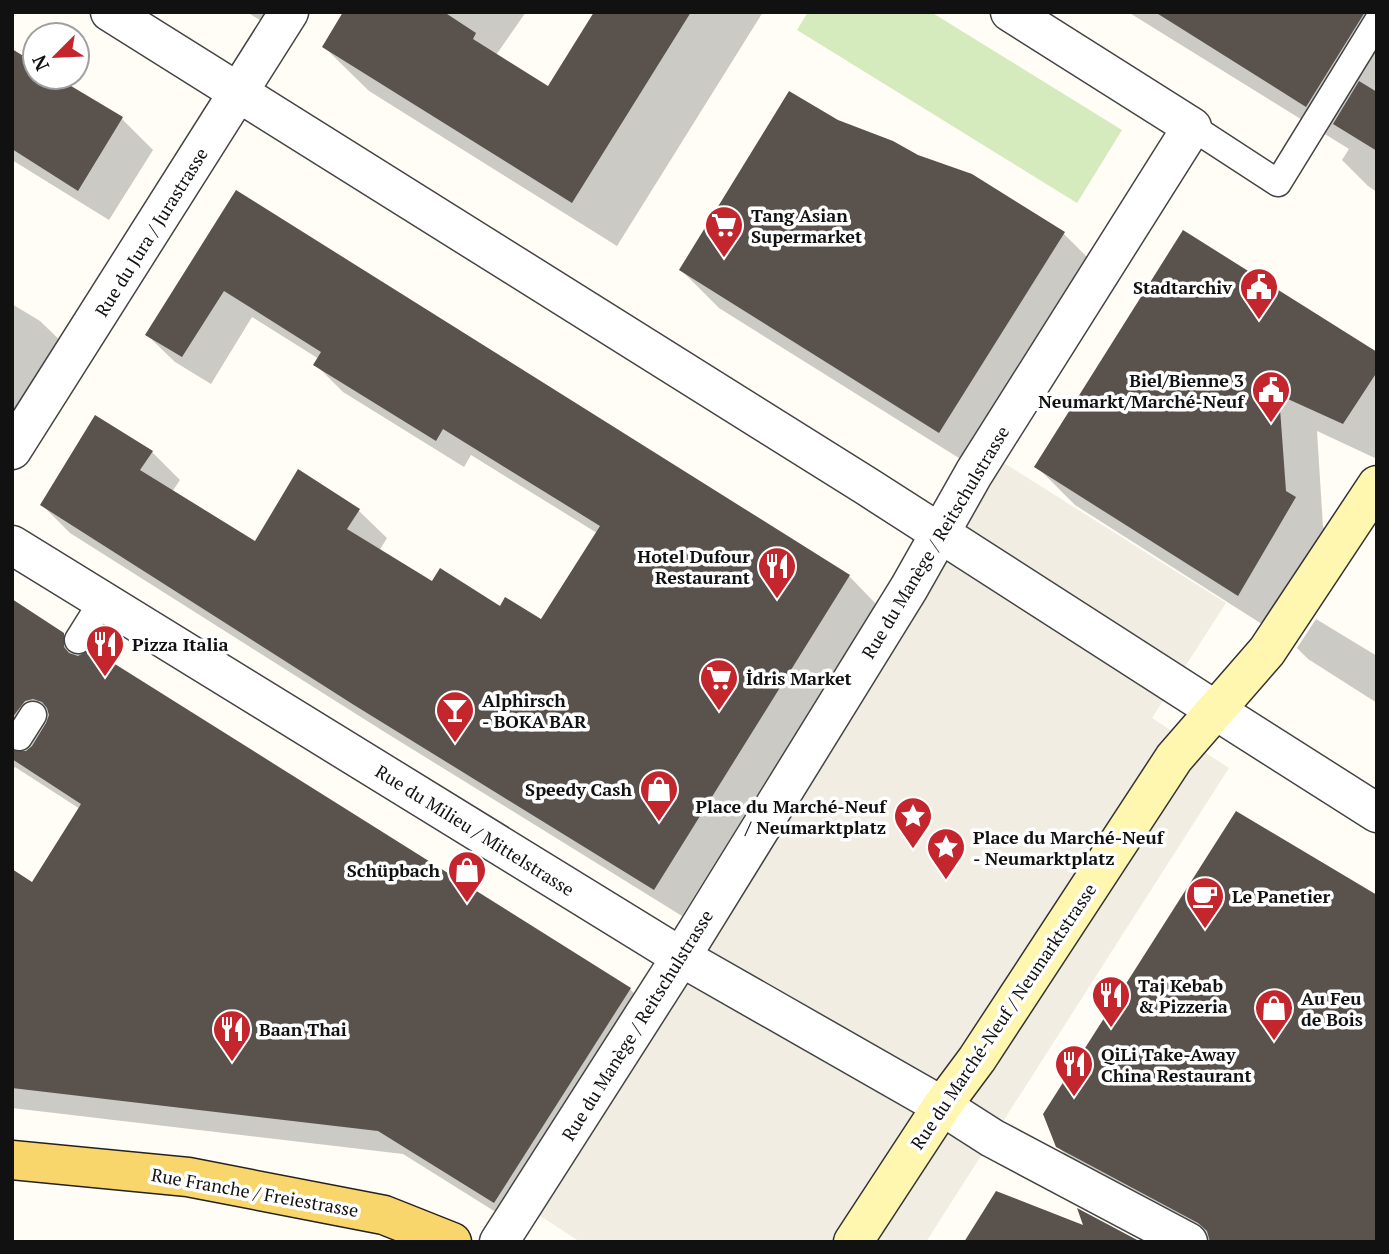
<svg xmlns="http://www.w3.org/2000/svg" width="1389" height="1254" font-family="'PT Serif',serif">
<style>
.green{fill:#d5ebbd}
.plaza{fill:#f1ede2}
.shadow{fill:#0003}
.building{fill:#5a524d}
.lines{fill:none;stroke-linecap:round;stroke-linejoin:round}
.service-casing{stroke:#444;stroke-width:29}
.pedestrian-casing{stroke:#444;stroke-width:41}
.minor-casing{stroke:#444;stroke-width:41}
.tertiary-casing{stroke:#444;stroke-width:41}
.secondary-casing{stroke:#333;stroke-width:41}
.primary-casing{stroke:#222;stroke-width:41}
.service{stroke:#fff;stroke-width:26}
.pedestrian{stroke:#fff;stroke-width:38}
.minor{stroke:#fff;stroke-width:38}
.tertiary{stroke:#fff;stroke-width:38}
.secondary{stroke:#fff6b0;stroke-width:38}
.primary{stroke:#f9d66b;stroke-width:38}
.labels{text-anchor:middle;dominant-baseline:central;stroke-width:7;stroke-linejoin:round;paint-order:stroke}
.poi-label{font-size:18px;font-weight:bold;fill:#111;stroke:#fff;text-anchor:start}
.street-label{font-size:18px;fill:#111;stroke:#fff}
</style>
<rect width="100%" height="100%" fill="#fffdf5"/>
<polygon class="green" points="808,12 931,12 1122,130 1077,203 797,30"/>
<polygon class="plaza" points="993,456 1226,603 1152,718 1229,768 926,1242 580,1242 536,1213"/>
<g class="shadow">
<polygon points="247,12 292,12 279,32"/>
<polygon points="345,12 526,12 496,55 548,89 596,12 763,12 617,246 369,91 324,47"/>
<polygon points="1128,12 1377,12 1377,192 1368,186 1342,160 1349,149"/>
<polygon points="12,51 35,65 35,77 55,77 122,119 153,150 109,220 12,160"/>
<polygon points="837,122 1064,234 1102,272 978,470 719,308 681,270"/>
<polygon points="236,193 849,576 876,604 682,916 383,731 70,533 42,505 152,452 180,480 172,492 256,543 299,472 359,511 387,538 379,551 433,584 542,622 597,533 471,455 464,467 343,392 316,365 319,359 252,317 211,384 175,362 147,335"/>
<polygon points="12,304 40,321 67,347 12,436"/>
<polygon points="1377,354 1377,459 1317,431 1323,527 1333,536 1276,633 1075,505 1037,467"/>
<polygon points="12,602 63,634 84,655 630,989 653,1013 518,1226 403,1154 12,1108 12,1000 33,884 80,809 15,767 12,772"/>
<polygon points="1316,619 1377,656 1377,703 1308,659 1297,648"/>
<polygon points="1057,1146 1377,1242 1204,1242 1095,1184"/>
</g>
<g class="building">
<polygon points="343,12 444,12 476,33 473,39 548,86 594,12 691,12 572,203 322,47"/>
<polygon points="1155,12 1365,12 1306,107"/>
<polygon points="12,49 35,63 35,77 56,77 123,117 78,191 12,149"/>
<polygon points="1359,81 1377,92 1377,151 1333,124"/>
<polygon points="789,91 838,120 893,141 918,155 972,174 1065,232 939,433 679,270"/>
<polygon points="236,190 850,575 654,890 354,705 40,505 95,415 153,451 140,470 255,541 298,469 360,509 347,529 432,581 440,568 500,606 505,597 541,619 600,526 443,429 436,441 313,365 321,352 224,291 182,357 145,335"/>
<polygon points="1183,230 1377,352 1377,372 1343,424 1279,395 1286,491 1296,497 1238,596 1034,467"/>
<polygon points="12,599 64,633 64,647 69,653 78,656 91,649 631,988 494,1203 378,1131 12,1088 12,869 32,882 81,804 12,759 12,751 26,751 32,746 46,723 49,715 47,708 42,702 33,699 25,701 12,718"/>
<polygon points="1236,811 1377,895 1377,1242 1210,1242 1207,1231 1198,1223 1056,1147 1043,1114"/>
<polygon points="996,1191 1083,1225 1077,1208 1141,1242 964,1242"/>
</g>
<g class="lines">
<defs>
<g id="service">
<polyline points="1192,127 1278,183 1377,22"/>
<polyline points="78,640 103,600"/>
<polyline points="19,737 33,715"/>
</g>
<polyline id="pedestrian" points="942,1106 992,1138 1188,1242"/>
<g id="minor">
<polyline points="12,545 681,957 942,1106"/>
<polyline points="1215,710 1377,813"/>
<polyline points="499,1242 681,957 909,588 974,473 1192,127 1010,12"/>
</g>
<g id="tertiary">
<polyline points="110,12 868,487 1215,710"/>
<polyline points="12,450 289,12"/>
</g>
<polyline id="secondary" points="853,1242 942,1106 977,1059 1174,758 1267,651 1377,485"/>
<polyline id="primary" points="12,1160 188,1177 384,1215 452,1242"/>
</defs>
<use href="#service" class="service-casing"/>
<use href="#pedestrian" class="pedestrian-casing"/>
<use href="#minor" class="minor-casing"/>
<use href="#tertiary" class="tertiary-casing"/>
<use href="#secondary" class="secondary-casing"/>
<use href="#primary" class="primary-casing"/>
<use href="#service" class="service"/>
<use href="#pedestrian" class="pedestrian"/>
<use href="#minor" class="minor"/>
<use href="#tertiary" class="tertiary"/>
<use href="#secondary" class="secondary"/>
<use href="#primary" class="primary"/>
</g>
<defs>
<symbol id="supermarket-pin" viewBox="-11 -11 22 30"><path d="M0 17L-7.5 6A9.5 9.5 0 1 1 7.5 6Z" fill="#c4262e" stroke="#fff"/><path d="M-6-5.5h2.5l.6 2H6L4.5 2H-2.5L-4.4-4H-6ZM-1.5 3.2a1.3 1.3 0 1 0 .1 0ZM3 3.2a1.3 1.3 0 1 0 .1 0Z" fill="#fff"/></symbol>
<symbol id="civic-pin" viewBox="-11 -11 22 30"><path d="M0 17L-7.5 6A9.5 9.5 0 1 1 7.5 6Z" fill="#c4262e" stroke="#fff"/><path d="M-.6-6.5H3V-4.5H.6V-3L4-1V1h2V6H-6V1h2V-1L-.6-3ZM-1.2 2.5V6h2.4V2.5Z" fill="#fff"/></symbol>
<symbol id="restaurant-pin" viewBox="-11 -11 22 30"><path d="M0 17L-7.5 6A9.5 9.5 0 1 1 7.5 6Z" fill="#c4262e" stroke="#fff"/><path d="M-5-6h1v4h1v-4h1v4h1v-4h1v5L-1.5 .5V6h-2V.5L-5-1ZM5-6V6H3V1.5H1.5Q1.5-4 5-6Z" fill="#fff"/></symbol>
<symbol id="bar-pin" viewBox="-11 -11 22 30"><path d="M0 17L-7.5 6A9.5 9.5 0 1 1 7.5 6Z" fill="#c4262e" stroke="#fff"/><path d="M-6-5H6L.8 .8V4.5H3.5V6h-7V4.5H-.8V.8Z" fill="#fff"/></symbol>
<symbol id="shop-pin" viewBox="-11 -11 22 30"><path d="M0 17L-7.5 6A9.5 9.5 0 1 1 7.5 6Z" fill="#c4262e" stroke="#fff"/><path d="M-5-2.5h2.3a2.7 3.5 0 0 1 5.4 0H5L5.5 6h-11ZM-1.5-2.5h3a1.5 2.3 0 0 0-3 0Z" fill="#fff"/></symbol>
<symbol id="sight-pin" viewBox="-11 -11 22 30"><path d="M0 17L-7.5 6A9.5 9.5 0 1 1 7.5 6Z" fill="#c4262e" stroke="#fff"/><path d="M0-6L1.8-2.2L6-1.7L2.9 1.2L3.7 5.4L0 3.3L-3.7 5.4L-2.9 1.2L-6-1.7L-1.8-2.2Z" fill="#fff"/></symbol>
<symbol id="cafe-pin" viewBox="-11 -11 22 30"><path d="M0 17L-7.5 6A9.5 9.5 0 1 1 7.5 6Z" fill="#c4262e" stroke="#fff"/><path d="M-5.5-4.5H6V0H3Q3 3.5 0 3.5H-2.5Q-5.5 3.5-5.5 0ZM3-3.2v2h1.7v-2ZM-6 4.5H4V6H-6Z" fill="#fff"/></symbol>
</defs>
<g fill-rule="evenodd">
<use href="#supermarket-pin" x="702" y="203" width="44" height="60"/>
<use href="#civic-pin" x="1237" y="265" width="44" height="60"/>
<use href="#civic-pin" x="1249" y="368" width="44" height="60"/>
<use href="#restaurant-pin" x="755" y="544" width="44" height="60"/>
<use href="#restaurant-pin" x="83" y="622" width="44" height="60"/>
<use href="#supermarket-pin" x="697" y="656" width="44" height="60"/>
<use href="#bar-pin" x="433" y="688" width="44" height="60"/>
<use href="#shop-pin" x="637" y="767" width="44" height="60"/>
<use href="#sight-pin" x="891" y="794" width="44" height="60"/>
<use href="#sight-pin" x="924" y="825" width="44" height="60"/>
<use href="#shop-pin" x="445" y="848" width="44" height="60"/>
<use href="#cafe-pin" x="1183" y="874" width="44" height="60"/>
<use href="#restaurant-pin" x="1089" y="973" width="44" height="60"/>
<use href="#shop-pin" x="1252" y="986" width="44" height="60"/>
<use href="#restaurant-pin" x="210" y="1007" width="44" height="60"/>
<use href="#restaurant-pin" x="1052" y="1042" width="44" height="60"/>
</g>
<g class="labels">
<g class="poi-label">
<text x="751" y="215">Tang Asian<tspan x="751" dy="21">Supermarket</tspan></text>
<text x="1232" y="287" text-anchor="end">Stadtarchiv</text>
<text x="1244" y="380" text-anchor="end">Biel/Bienne 3<tspan x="1244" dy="21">Neumarkt/Marché-Neuf</tspan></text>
<text x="750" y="556" text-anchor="end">Hotel Dufour<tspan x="750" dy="21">Restaurant</tspan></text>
<text x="132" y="644">Pizza Italia</text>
<text x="746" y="678">İdris Market</text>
<text x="482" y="700">Alphirsch<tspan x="482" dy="21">- BOKA BAR</tspan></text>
<text x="632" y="789" text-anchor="end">Speedy Cash</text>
<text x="886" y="806" text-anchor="end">Place du Marché-Neuf<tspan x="886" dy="21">/ Neumarktplatz</tspan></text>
<text x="973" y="837">Place du Marché-Neuf<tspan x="973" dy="21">- Neumarktplatz</tspan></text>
<text x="440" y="870" text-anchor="end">Schüpbach</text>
<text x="1232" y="896">Le Panetier</text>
<text x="1138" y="985">Taj Kebab<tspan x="1138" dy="21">&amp; Pizzeria</tspan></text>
<text x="1301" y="998">Au Feu<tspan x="1301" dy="21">de Bois</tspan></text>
<text x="259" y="1029">Baan Thai</text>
<text x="1101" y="1054">QiLi Take-Away<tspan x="1101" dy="21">China Restaurant</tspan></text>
</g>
<g class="street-label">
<text transform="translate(151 232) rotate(-58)">Rue du Jura / Jurastrasse</text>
<text transform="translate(935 542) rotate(-59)">Rue du Manège / Reitschulstrasse</text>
<text transform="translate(475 830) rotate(32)">Rue du Milieu / Mittelstrasse</text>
<text transform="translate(1003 1016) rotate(-56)">Rue du Marché-Neuf / Neumarktstrasse</text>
<text transform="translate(637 1025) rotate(-58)">Rue du Manège / Reitschulstrasse</text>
<text transform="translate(255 1192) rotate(10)">Rue Franche / Freiestrasse</text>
</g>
</g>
<rect width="1389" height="1254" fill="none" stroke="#111111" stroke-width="28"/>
<g transform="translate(56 56) rotate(246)"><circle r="33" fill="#ffffff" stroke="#a0a0a0" stroke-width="2"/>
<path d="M0-5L12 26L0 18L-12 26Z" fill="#c4262e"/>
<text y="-10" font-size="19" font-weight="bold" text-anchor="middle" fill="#111111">N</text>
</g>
</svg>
